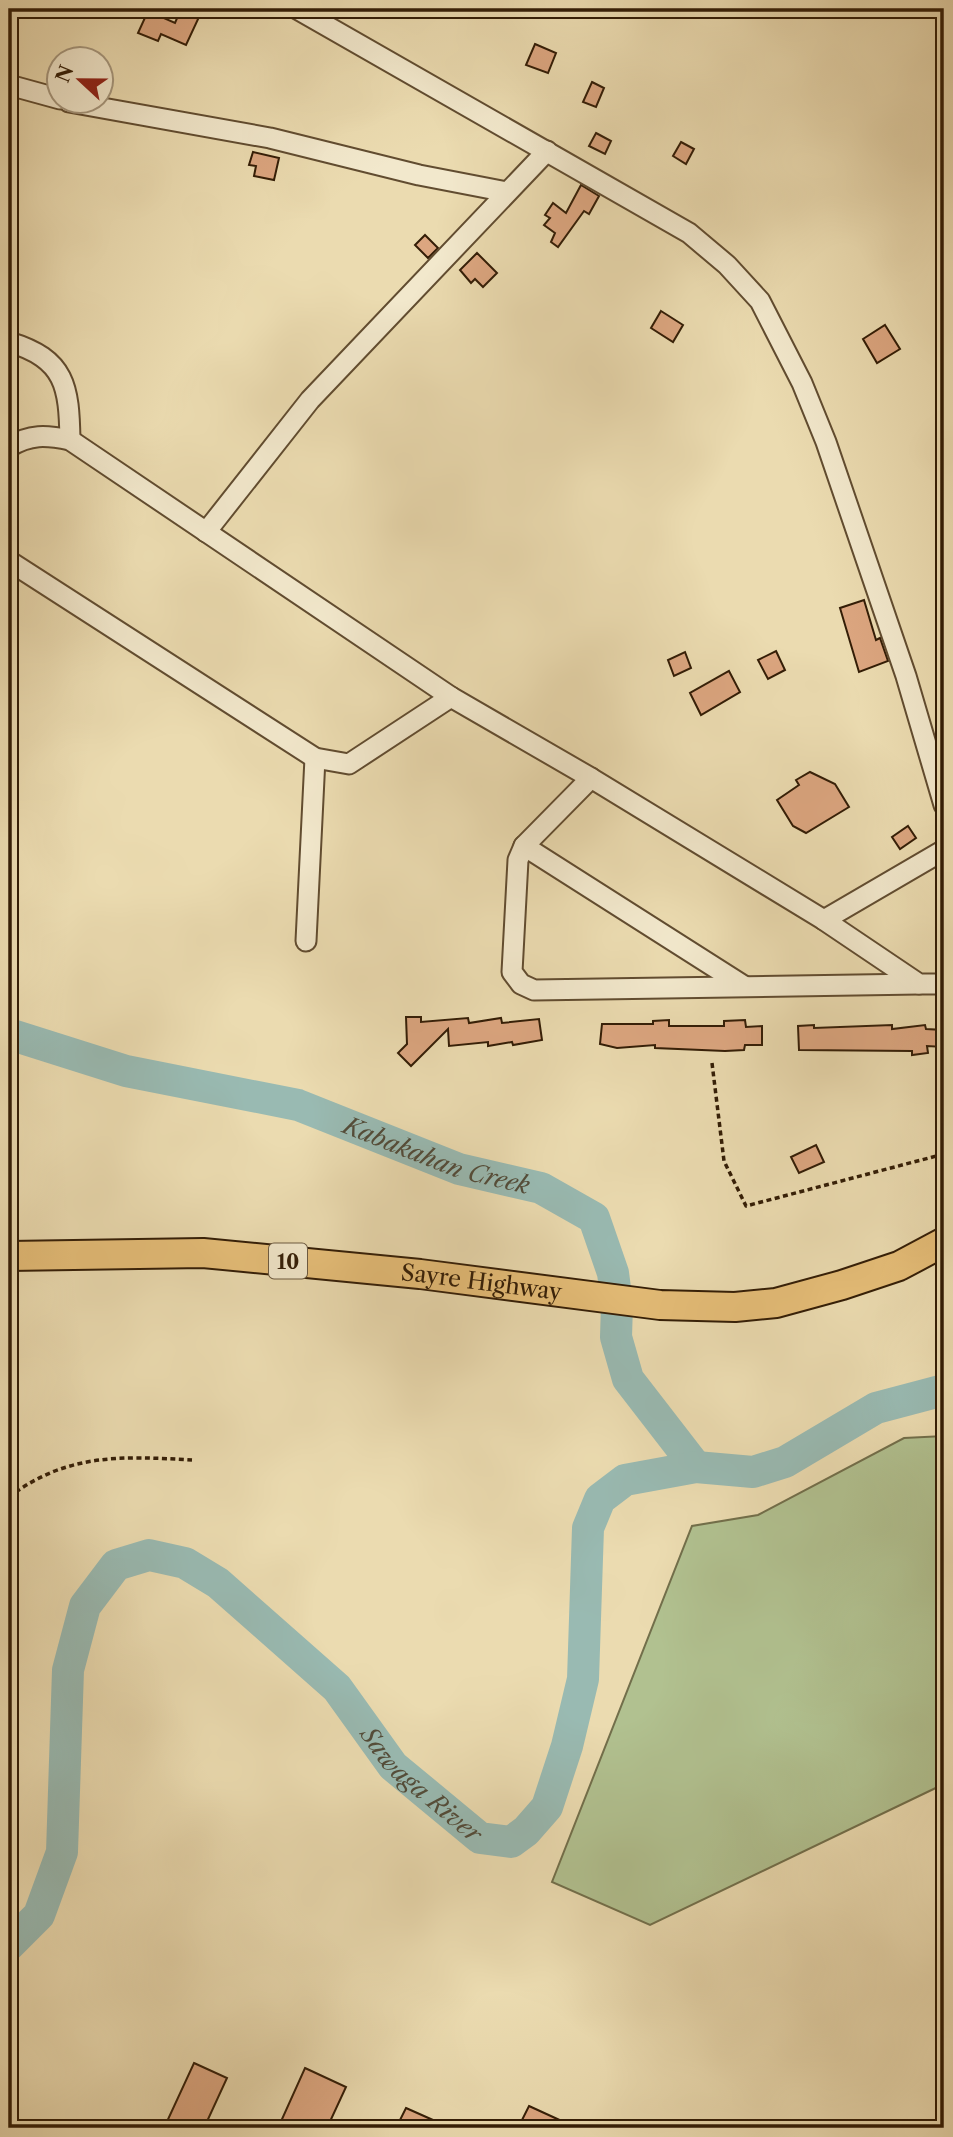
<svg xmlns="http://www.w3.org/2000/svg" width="953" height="2137" font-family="'Libre Caslon Text',serif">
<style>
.green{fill:#b1c190;stroke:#726f4b;stroke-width:2}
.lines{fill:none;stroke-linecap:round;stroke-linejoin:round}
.river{stroke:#99bab2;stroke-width:32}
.building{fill:#dca680;stroke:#331d06;stroke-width:2}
.minor-casing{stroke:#614c30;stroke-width:23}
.highway-casing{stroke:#331d06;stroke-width:32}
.path{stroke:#331d06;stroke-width:3.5;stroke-dasharray:5 3.5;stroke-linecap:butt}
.minor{stroke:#f2e8cc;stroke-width:19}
.highway{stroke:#e6be78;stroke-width:28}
.labels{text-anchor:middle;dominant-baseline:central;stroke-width:7;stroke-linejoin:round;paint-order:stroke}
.shield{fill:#f2e8cc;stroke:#6c5a41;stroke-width:2}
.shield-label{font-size:21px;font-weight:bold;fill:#331d06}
.street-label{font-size:23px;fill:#331d06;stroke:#f2e8cc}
.water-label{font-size:24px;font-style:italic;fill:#524c3a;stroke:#f2e8cc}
</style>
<rect width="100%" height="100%" fill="#ebdbb0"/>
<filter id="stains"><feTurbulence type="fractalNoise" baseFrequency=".00286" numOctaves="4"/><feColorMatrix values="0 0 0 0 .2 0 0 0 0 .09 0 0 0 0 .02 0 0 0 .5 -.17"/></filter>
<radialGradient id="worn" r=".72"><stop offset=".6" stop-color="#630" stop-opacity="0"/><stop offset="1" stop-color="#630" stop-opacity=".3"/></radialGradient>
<polygon class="green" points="944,1436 944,1784 650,1925 552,1882 692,1526 758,1515 904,1438"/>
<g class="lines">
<g class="river">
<path id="s1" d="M9,1034L126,1071L298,1105L459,1169L541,1188L594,1218L613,1273L617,1304L616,1337L628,1379L696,1467"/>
<path id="s2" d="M9,1945L39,1915L62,1852L68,1670L85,1606L116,1565L149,1555L185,1563L218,1583L337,1688L393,1766L480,1838L511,1842L526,1831L547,1807L567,1746L583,1679L588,1528L600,1499L625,1480L696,1467L753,1472L785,1462L876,1408L944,1390"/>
</g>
</g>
<g class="building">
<polygon points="181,9 199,17 186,45 161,34 158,41 138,33 148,11 175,23"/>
<polygon points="535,44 556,53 548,73 526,65"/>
<polygon points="592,82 604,88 596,107 583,102"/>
<polygon points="596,133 611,141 605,154 589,146"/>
<polygon points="681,142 694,149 686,164 673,156"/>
<polygon points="253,152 279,158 274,180 254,176 256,166 249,165"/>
<polygon points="581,185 599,196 589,214 584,211 558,247 551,242 555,233 544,225 550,218 545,215 553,203 566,213"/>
<polygon points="425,235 438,248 428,258 415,245"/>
<polygon points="477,253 497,273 483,287 475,279 471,283 460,270"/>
<polygon points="661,311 683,325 673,342 651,328"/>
<polygon points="885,325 900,349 877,363 863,339"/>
<polygon points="864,600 876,640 880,638 888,661 859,672 840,608"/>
<polygon points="776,651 785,670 768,679 758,660"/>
<polygon points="685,652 691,668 674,676 668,660"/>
<polygon points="729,671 740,692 701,715 690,693"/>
<polygon points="810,772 835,784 849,807 806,833 793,826 777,800 799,785 796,780"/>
<polygon points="908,826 916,838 900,849 892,837"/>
<polygon points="406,1017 421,1017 421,1022 468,1018 469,1023 501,1018 502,1023 539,1019 542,1040 513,1045 512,1042 488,1046 488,1042 449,1046 448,1029 411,1066 398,1053 407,1044"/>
<polygon points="669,1020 669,1026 724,1026 724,1021 745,1020 746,1027 762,1026 762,1045 745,1045 744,1050 725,1051 655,1048 655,1045 617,1048 600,1044 602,1024 653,1024 653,1021"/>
<polygon points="814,1025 814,1028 892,1025 892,1029 925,1025 926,1029 944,1030 944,1047 927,1046 928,1053 912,1055 912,1051 799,1050 798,1026"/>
<polygon points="816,1145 824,1162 799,1173 791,1157"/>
<polygon points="194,2063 227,2078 204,2128 164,2128"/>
<polygon points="305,2068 346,2087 327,2128 278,2128"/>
<polygon points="529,2106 577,2128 518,2128"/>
<polygon points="406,2108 451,2128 396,2128"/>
</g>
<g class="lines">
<defs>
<g id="minor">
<polyline points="297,9 689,233 727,265 760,301 802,383 826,442 906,676 944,805"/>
<polyline points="9,85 60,99"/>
<polyline points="69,102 270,138 419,175 507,192"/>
<path d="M9,342C66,359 69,387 70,440"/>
<path d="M9,447C30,434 46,435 70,440L451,697L349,764L315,758L9,561"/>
<polyline points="206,532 310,400 547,151"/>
<polyline points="451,697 591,778 824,920"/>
<polyline points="591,778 524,846 518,860 512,972 521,984 534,990 919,984"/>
<polyline points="524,846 744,986"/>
<polyline points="944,850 824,920 919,984 944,984"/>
<polyline points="306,941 315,758"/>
</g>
<g id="highway">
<path id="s3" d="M9,1256L203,1253L420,1274L660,1305L735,1307L776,1303L842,1285L899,1266L944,1242"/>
</g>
</defs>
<use href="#minor" class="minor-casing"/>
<use href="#highway" class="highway-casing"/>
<g class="path">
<polyline points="712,1063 724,1161 746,1206 944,1154"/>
<path d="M9,1497C67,1453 122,1456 192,1460"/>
</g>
<use href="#minor" class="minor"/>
<use href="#highway" class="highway"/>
</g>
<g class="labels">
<rect class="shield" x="269" y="1243.5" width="38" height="35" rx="5"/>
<g class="shield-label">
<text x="288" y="1261">10</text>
</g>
<g class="street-label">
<text stroke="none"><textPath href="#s3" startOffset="474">Sayre Highway</textPath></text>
</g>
<g class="water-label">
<text stroke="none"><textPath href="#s1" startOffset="446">Kabakahan Creek</textPath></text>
<text stroke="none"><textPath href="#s2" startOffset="807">Sawaga River</textPath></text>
</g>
</g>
<rect width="953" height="2137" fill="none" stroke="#ebdbb0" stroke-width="35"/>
<rect x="10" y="10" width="932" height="2116" fill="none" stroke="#331d06" stroke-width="3.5"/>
<rect x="18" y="18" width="918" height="2102" fill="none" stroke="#331d06" stroke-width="2"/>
<g transform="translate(80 80) rotate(292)"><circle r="33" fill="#f2e8cc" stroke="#a6977d" stroke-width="2"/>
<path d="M0-5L12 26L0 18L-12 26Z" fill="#8f2418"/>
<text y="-10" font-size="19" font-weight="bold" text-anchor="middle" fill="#331d06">N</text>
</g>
<rect width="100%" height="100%" filter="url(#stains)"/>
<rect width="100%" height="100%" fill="url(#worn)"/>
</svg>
